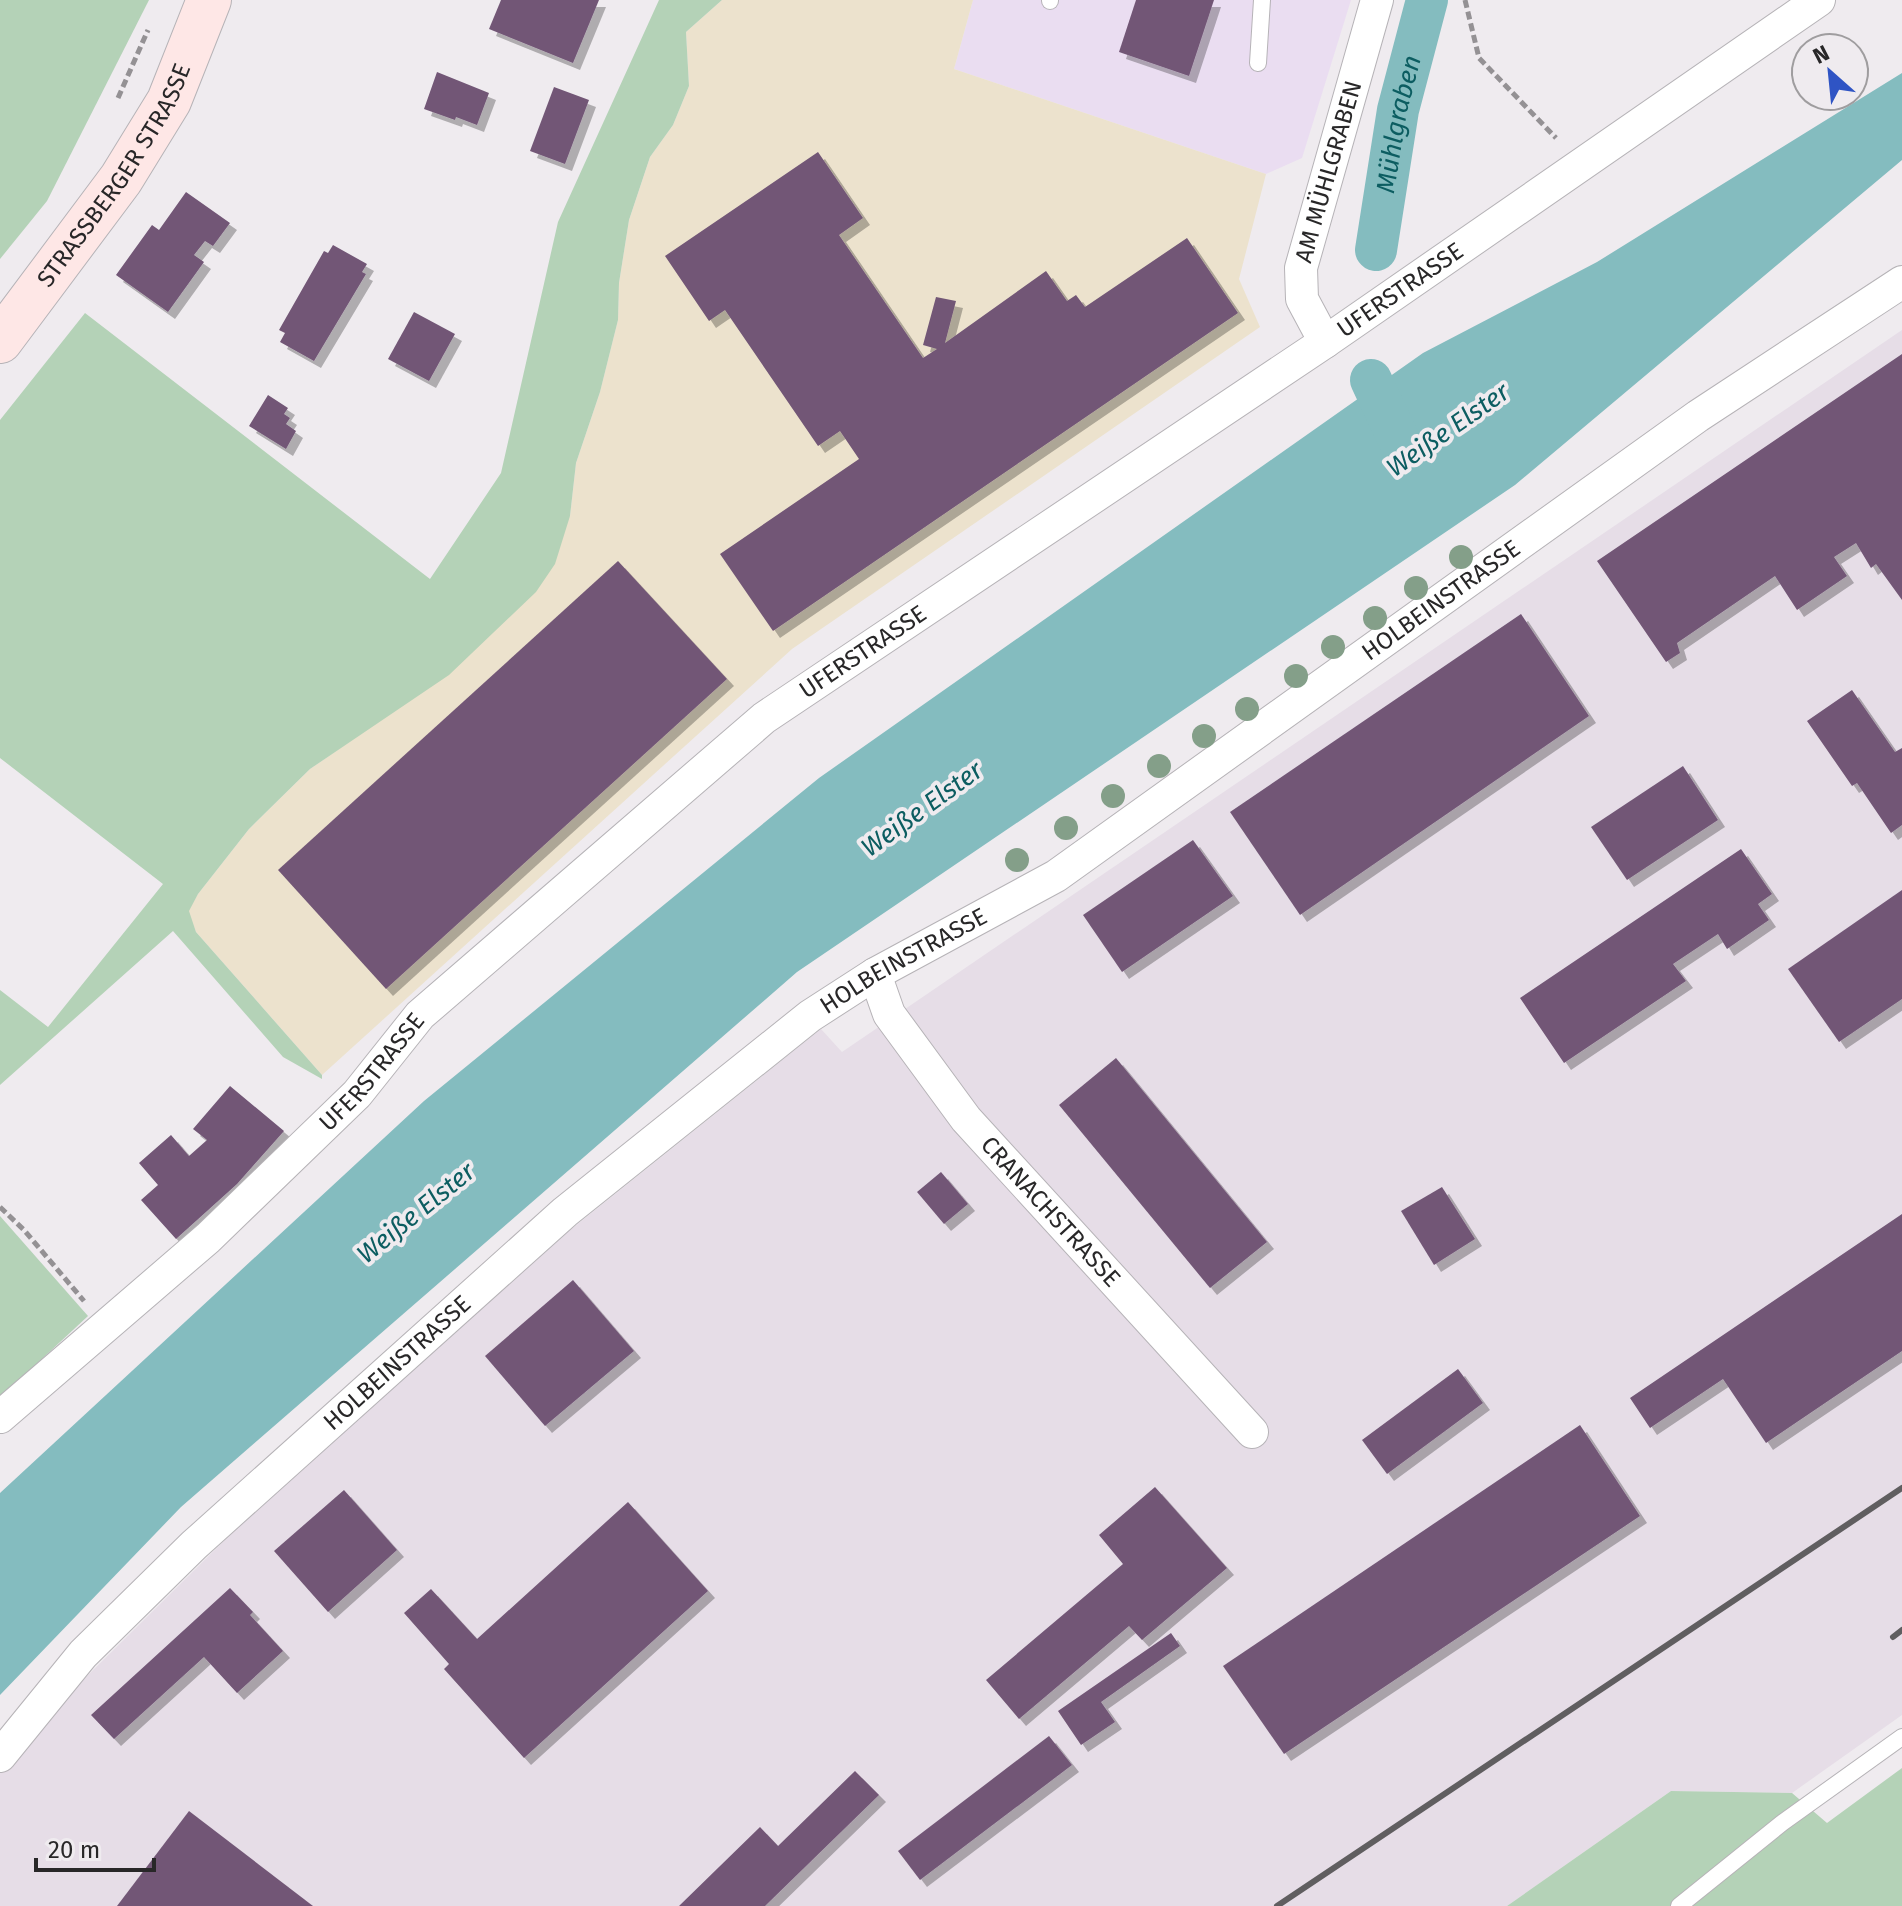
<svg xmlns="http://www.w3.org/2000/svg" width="1902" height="1906" font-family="'Fira Sans',sans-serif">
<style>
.commercial{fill:#eaddf1}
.built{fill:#e6dde7}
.education{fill:#ece2cd}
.green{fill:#b4d2b7}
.water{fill:#84bcbf}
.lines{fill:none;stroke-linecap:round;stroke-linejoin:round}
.canal{stroke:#84bcbf;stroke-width:42}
.building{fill:#725776;filter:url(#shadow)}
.lane-casing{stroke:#b6b3b7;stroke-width:18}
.street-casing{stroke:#b6b3b7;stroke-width:34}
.secondary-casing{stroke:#b6b3b7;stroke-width:46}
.path{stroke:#949194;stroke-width:5;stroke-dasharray:8 4;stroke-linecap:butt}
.lane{stroke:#fff;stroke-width:16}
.street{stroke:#fff;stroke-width:32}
.secondary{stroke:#fee7e6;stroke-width:44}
.rail{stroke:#605e60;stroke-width:6}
.tree{fill:#849f89}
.labels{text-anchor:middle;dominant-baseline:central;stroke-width:8;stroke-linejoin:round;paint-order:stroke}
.street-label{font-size:24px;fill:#282728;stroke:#efebef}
.water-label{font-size:26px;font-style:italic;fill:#0c5d61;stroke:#efebef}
</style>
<defs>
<filter id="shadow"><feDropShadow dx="7" dy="7" stdDeviation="0" flood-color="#0004"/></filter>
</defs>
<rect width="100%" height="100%" fill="#efebef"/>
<polygon class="commercial" points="973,0 1351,0 1302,158 1266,174 954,69"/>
<polygon class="built" points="1902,330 1902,1715 1792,1793 1671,1791 1507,1906 0,1906 0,1770 76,1687 312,1454 564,1235 821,1029 842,1052"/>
<polygon class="education" points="722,0 973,0 954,69 1266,174 1239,279 1260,327 792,649 322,1075 196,932 188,911 198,894 249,829 310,769 346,744 570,516 576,463 600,392 618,320 619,283 629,220 650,157 673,125 689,86 686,32"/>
<g class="green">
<polygon points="0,0 149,0 47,201 0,259"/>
<polygon points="659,0 722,0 686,32 689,86 673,125 650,157 629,220 619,283 618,320 600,392 576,463 570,516 555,564 536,592 449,675 310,769 249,829 198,894 189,911 196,932 322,1075 322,1079 283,1057 173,931 0,1085 0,990 48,1027 163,884 0,758 0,420 85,313 430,579 501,473 558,222"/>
<polygon points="0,1216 88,1316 0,1398"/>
<polygon points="1902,1768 1902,1906 1507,1906 1671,1791 1792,1793 1827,1823"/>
</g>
<polygon class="water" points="1902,73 1902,160 1515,485 797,972 181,1507 0,1695 0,1493 424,1101 819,778 1423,353 1597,262"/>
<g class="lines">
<g class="canal">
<path id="s1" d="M1376,250L1398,110L1427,0"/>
<polyline points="1371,380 1398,438"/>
</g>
</g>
<g class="building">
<polygon points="501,0 599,0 573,63 489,29"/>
<polygon points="1136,0 1214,0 1189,76 1119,52"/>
<polygon points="437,72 489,93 477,125 456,117 455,120 424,109"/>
<polygon points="554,87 589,100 565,164 530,151"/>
<polygon points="818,152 863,218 839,235 923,358 937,349 923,345 936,297 956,301 945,343 1046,271 1067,301 1076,295 1085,307 1187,238 1238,313 773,631 720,554 859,459 840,431 818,446 725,310 709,321 665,256"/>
<polygon points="186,192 230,223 213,246 205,241 194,255 204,262 168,312 116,275 152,225 159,230"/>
<polygon points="333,245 367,264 362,272 366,274 314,361 280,342 285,333 279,330 324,251 328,253"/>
<polygon points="414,312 455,334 429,381 388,359"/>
<polygon points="1902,354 1902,600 1876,564 1871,568 1856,543 1834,557 1847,576 1797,610 1775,576 1677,643 1680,653 1666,662 1597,561"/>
<polygon points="268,395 288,408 284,414 290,418 286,424 296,431 286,449 249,426"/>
<polygon points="618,561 727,679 386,989 278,870"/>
<polygon points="1521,614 1589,716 1300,915 1230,812"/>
<polygon points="1852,690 1895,752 1902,748 1902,825 1891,833 1857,783 1852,786 1807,721"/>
<polygon points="1683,766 1718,820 1627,880 1591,827"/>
<polygon points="1193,840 1233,896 1122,972 1083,915"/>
<polygon points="1741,849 1772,894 1758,904 1769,920 1727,949 1718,934 1673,964 1686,981 1564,1063 1520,998"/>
<polygon points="1902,890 1902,999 1839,1042 1788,969"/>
<polygon points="1116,1058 1267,1242 1210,1288 1059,1105"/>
<polygon points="230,1086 284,1131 237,1184 176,1239 141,1200 158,1185 139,1163 171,1135 189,1156 207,1140 193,1129"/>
<polygon points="941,1172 968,1204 944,1224 917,1192"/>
<polygon points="1442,1187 1475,1239 1434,1265 1401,1211"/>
<polygon points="1902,1214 1902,1351 1766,1443 1723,1379 1650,1428 1630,1398"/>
<polygon points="573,1280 634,1351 545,1426 485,1356"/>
<polygon points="1458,1369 1483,1403 1387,1474 1362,1440"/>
<polygon points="1580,1425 1640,1516 1284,1754 1223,1666"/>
<polygon points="1155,1487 1227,1568 1142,1640 1129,1626 1019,1719 986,1680 1123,1564 1099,1535"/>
<polygon points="344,1490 397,1550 328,1612 274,1551"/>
<polygon points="628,1502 708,1591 524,1758 444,1669 449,1664 404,1613 431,1589 477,1639"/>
<polygon points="230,1588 253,1612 250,1615 283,1651 237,1693 204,1657 114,1739 91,1715"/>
<polygon points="1171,1633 1180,1646 1101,1702 1115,1722 1081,1745 1058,1711"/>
<polygon points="1049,1736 1072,1765 920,1880 898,1851"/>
<polygon points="855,1771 879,1795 765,1906 679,1906 760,1827 778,1846"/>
<polygon points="189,1811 313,1906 117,1906"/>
</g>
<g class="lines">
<defs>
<g id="lane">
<polyline points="1050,1 1050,0"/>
<polyline points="1258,63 1262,0"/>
<polyline points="1679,1906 1782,1823 1902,1737"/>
</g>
<g id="street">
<path id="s2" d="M1325,342L1302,299L1301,268L1377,0"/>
<path id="s3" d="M875,974L889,1014L966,1119L1252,1432"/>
<path id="s4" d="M0,1417L208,1238L357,1094L420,1015L764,718L1325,342L1819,0"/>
<path id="s5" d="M0,1756L83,1654L194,1545L565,1212L810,1016L875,974L1056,876L1698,416L1902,282"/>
</g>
<g id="secondary">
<path id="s6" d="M0,341L121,179L169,101L209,0"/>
</g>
</defs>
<use href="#lane" class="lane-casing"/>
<use href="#street" class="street-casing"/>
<use href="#secondary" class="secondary-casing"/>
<g class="path">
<polyline points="1465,0 1479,58 1556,138"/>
<polyline points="118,98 148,30"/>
<polyline points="0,1207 24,1230 84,1301"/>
</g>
<use href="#lane" class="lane"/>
<use href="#street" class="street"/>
<use href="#secondary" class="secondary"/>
<g class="rail">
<polyline points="1893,1637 1902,1630"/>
<polyline points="1277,1906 1902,1488"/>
</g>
</g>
<g class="tree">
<circle cx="1461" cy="557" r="12"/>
<circle cx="1416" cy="588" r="12"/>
<circle cx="1375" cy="618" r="12"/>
<circle cx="1333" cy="647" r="12"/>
<circle cx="1296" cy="676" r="12"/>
<circle cx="1247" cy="709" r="12"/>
<circle cx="1204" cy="736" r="12"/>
<circle cx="1159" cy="766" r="12"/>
<circle cx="1113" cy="796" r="12"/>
<circle cx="1066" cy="828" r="12"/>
<circle cx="1017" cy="860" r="12"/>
</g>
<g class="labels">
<g class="street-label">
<text stroke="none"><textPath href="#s2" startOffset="180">AM MÜHLGRABEN</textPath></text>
<text stroke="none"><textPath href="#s6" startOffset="202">STRASSBERGER STRASSE</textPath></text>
<text stroke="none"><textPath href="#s4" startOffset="1804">UFERSTRASSE</textPath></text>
<text stroke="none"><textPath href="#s5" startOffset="1856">HOLBEINSTRASSE</textPath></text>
<text stroke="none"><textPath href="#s4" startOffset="1156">UFERSTRASSE</textPath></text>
<text stroke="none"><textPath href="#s5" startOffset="1208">HOLBEINSTRASSE</textPath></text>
<text stroke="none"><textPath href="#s4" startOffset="508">UFERSTRASSE</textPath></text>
<text stroke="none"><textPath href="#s3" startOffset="298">CRANACHSTRASSE</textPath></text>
<text stroke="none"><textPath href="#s5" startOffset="560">HOLBEINSTRASSE</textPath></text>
</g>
<g class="water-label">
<text stroke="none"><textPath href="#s1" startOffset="128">Mühlgraben</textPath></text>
<text transform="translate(1448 430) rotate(-35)">Weiße Elster</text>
<text transform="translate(922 809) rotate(-36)">Weiße Elster</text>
<text transform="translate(416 1213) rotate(-39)">Weiße Elster</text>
</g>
</g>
<g transform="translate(1830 72) rotate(333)"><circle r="38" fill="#efebef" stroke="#9f9d9f" stroke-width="2"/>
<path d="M0-6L14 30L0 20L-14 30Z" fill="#2f54c4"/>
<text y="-12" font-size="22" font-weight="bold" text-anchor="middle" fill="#282728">N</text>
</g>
<path d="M36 1858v12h118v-12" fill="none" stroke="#282728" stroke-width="4"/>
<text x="48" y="1858" font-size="24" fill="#282728" stroke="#efebef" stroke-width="6" paint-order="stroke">20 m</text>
</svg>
